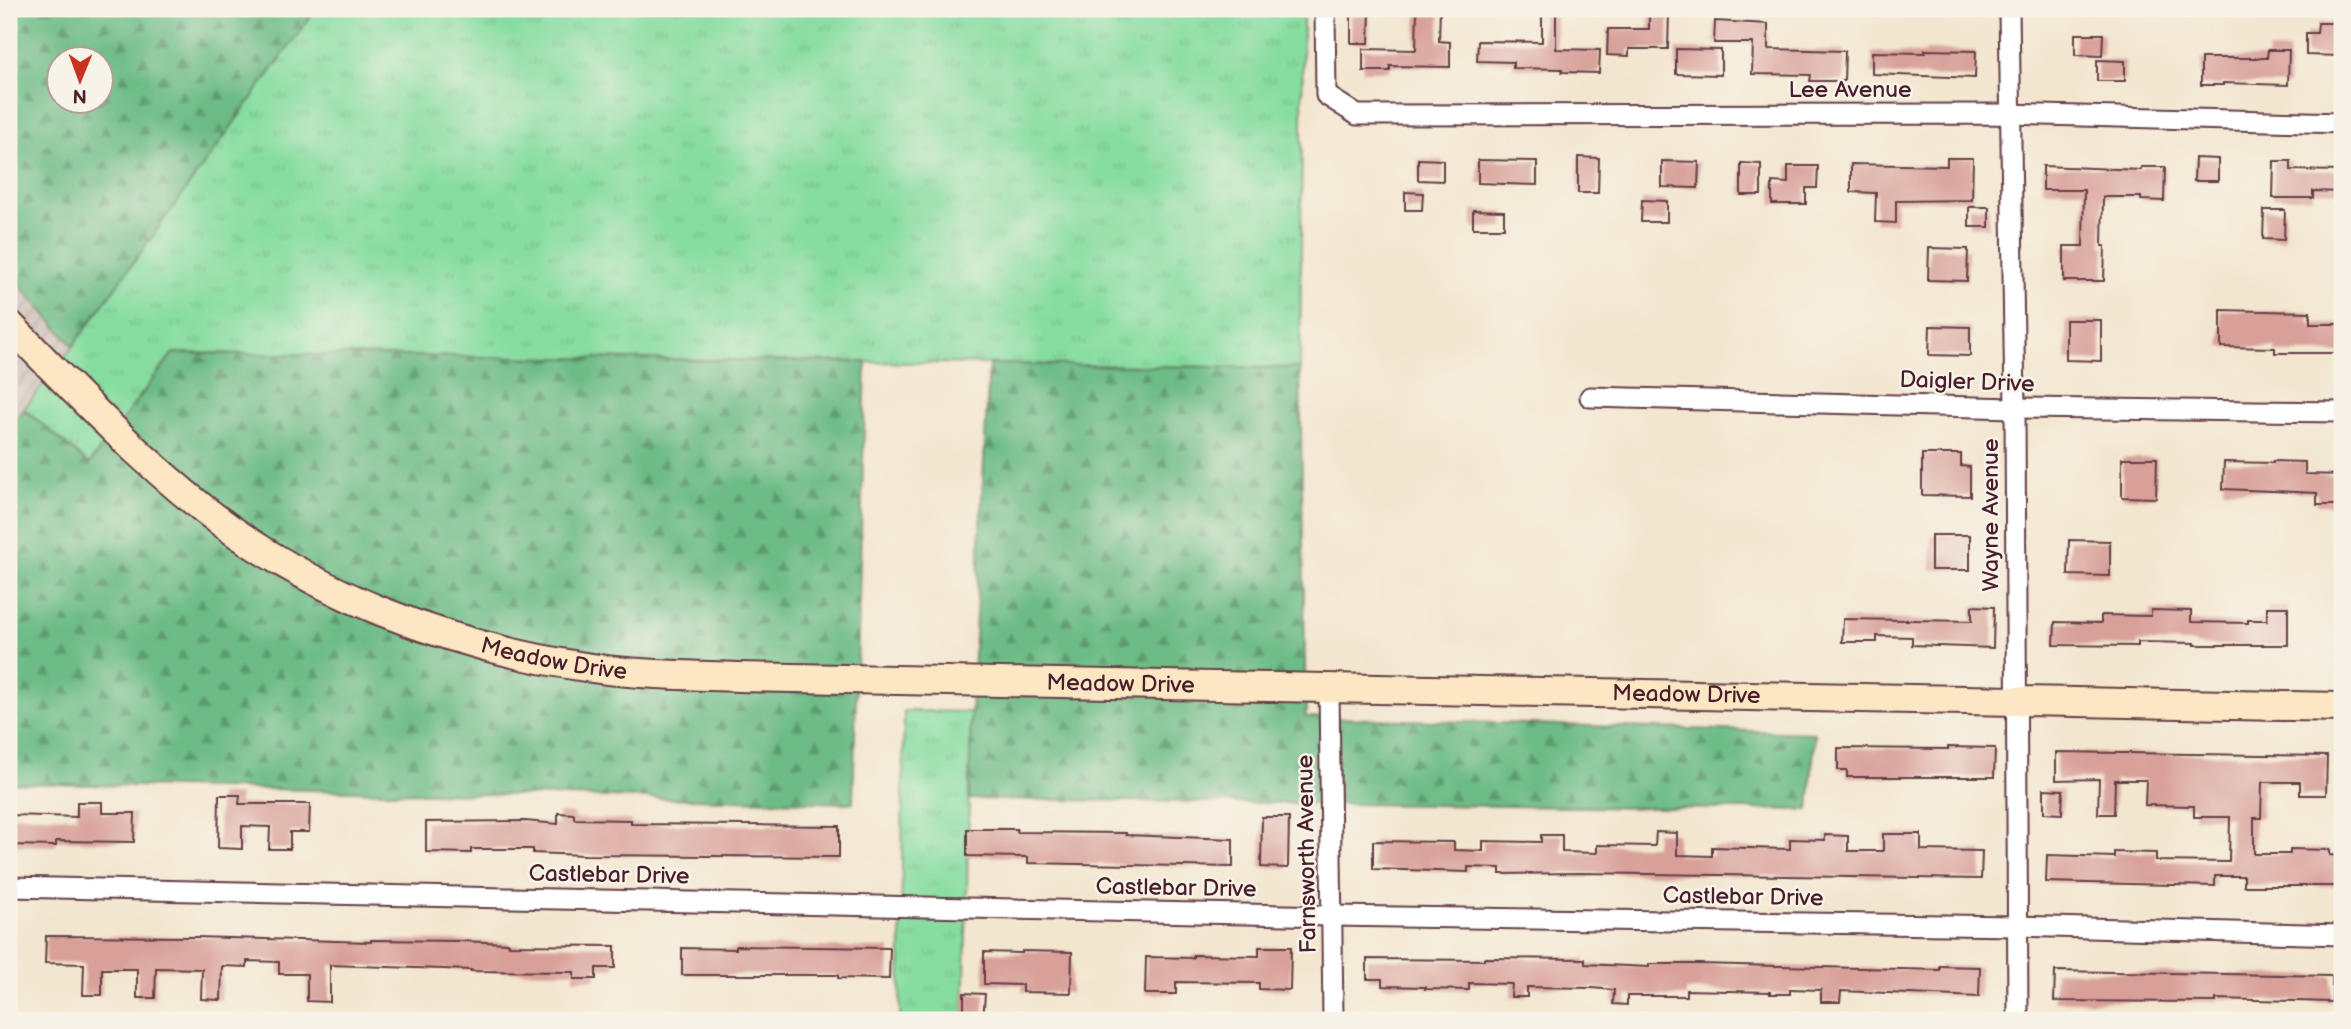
<svg xmlns="http://www.w3.org/2000/svg" width="2351" height="1029" font-family="'Balsamiq Sans',sans-serif">
<style>
.industrial{fill:url(#industrial-furrows)}
.grass{fill:url(#grass-tufts);stroke:#687e66;stroke-width:2}
.forest{fill:url(#forest-firs);stroke:#5c6e58;stroke-width:2;fill-rule:evenodd}
.building{fill:#d8a099}
.lines{fill:none;stroke-linecap:round;stroke-linejoin:round}
.street-casing{stroke:#633d44;stroke-width:23}
.secondary-casing{stroke:#633d44;stroke-width:32}
.street{stroke:#fff;stroke-width:19}
.secondary{stroke:#fbe7c3;stroke-width:28}
.labels{text-anchor:middle;dominant-baseline:central;stroke-width:5;stroke-linejoin:round;paint-order:stroke}
.street-label{font-size:23px;fill:#4a1f2b;stroke:#f7f3e8}
</style>
<defs>
<pattern id="industrial-furrows" width="10" height="10" patternUnits="userSpaceOnUse" patternTransform="scale(1.75)"><rect width="10" height="10" fill="#cec1ba"/><path d="M-1 1l2-2M0 10L10 0M9 11l2-2" fill="none" stroke="#b2a5a0"/></pattern>
<pattern id="grass-tufts" width="24" height="20" patternUnits="userSpaceOnUse" patternTransform="scale(1.75)"><rect width="24" height="20" fill="#87dda0"/><path d="M3 7l-1-3M5 7V3M7 7l1-3M15 17l-1-3M17 17v-4M19 17l1-3" fill="none" stroke="#76bd8a"/></pattern>
<pattern id="forest-firs" width="22" height="20" patternUnits="userSpaceOnUse" patternTransform="scale(1.75)"><rect width="22" height="20" fill="#6dbc86"/><path d="M5 1l3.5 6h-7zM16 11l3.5 6h-7z" fill="#5c986e"/></pattern>
</defs>
<rect width="100%" height="100%" fill="#f7f3e8"/>
<filter id="ink" filterUnits="userSpaceOnUse"><feTurbulence type="fractalNoise" baseFrequency=".0143" numOctaves="2"/><feDisplacementMap in="SourceGraphic" scale="14" xChannelSelector="R" yChannelSelector="G"/><feConvolveMatrix kernelMatrix="1 2 1 2 8 2 1 2 1" color-interpolation-filters="sRGB"/></filter>
<filter id="wash" filterUnits="userSpaceOnUse"><feTurbulence type="fractalNoise" baseFrequency=".00686" numOctaves="4" result="noise"/><feDisplacementMap in="SourceGraphic" scale="28" xChannelSelector="R" yChannelSelector="G"/><feGaussianBlur stdDeviation="1.57" result="paint"/><feColorMatrix in="noise" values="0 0 0 0 0 0 0 0 0 0 0 0 0 0 0 0 0 1.4 0 .05"/><feComposite in="paint" operator="in"/></filter>
<g filter="url(#wash)">
<rect width="100%" height="100%" fill="#f3e6cf"/>
<polygon class="industrial" points="9,272 73,346 9,428"/>
<g class="grass">
<polygon points="316,9 1303,9 1300,368 173,353 89,464 24,409 73,346"/>
<polygon points="904,711 971,712 964,1020 900,1020"/>
</g>
<g class="forest">
<path d="M9,9H316L73,346L9,272ZM60,60H102V102H60Z"/>
<polygon points="173,353 866,362 853,803 9,783 9,428 24,409 89,464"/>
<polygon points="989,364 1300,368 1306,717 1815,733 1809,810 969,799 971,712"/>
</g>
<g id="blocks">
<g class="building">
<polygon points="1351,9 1370,9 1369,43 1351,43"/>
<polygon points="1417,9 1440,9 1439,41 1450,42 1450,67 1390,66 1390,71 1363,71 1363,49 1416,50"/>
<polygon points="1542,9 1556,9 1556,49 1600,50 1599,73 1562,72 1562,69 1513,68 1513,62 1477,61 1478,41 1542,42"/>
<polygon points="1649,10 1669,11 1668,49 1629,49 1629,56 1607,55 1608,29 1649,29"/>
<polygon points="1715,21 1768,24 1768,49 1845,51 1844,81 1810,81 1811,75 1752,74 1753,43 1714,43"/>
<polygon points="2318,23 2342,23 2342,56 2306,55 2306,33 2317,33"/>
<polygon points="2075,34 2103,34 2102,56 2075,55"/>
<polygon points="1676,49 1721,50 1721,75 1676,74"/>
<polygon points="1925,50 1976,51 1975,78 1872,74 1872,52 1925,53"/>
<polygon points="2268,50 2289,50 2288,85 2223,83 2223,85 2201,85 2201,58 2267,58"/>
<polygon points="2097,60 2125,61 2125,81 2097,81"/>
<polygon points="1578,157 1599,158 1598,193 1578,193"/>
<polygon points="1947,158 1973,158 1972,200 1896,201 1896,223 1875,222 1876,193 1851,192 1851,164 1947,166"/>
<polygon points="2195,158 2218,159 2218,181 2194,181"/>
<polygon points="1418,159 1443,160 1443,181 1418,180"/>
<polygon points="1478,160 1537,161 1537,185 1478,183"/>
<polygon points="1662,161 1699,162 1698,188 1662,187"/>
<polygon points="2274,161 2291,161 2291,170 2342,171 2342,192 2313,191 2313,198 2273,198"/>
<polygon points="1741,163 1761,164 1761,195 1741,195"/>
<polygon points="1788,166 1818,166 1817,188 1806,188 1806,204 1772,204 1772,182 1788,183"/>
<polygon points="2043,166 2141,170 2141,167 2165,167 2164,201 2141,200 2141,197 2103,197 2102,246 2105,246 2104,281 2064,281 2064,246 2083,246 2084,190 2043,190"/>
<polygon points="1405,192 1423,193 1422,210 1405,210"/>
<polygon points="1642,200 1667,201 1667,222 1641,222"/>
<rect x="1969" y="207" width="20" height="20"/>
<polygon points="1473,210 1504,211 1504,228 1473,228"/>
<polygon points="2264,210 2285,210 2284,240 2263,239"/>
<polygon points="1929,248 1968,249 1967,281 1928,280"/>
<polygon points="2221,310 2310,312 2310,324 2342,324 2342,353 2275,353 2275,348 2221,347"/>
<polygon points="2066,320 2101,320 2101,361 2066,360"/>
<polygon points="1930,326 1970,327 1970,356 1929,355"/>
<polygon points="1922,454 1961,454 1961,466 1970,467 1970,496 1922,495"/>
<polygon points="2122,458 2157,458 2156,498 2122,497"/>
<polygon points="2273,461 2305,462 2305,474 2342,475 2342,505 2317,505 2317,493 2223,489 2224,462 2273,463"/>
<rect x="1931" y="535" width="39" height="35"/>
<polygon points="2069,540 2110,541 2110,576 2068,575"/>
<polygon points="1972,606 1994,607 1993,648 1912,645 1912,637 1877,636 1877,642 1842,642 1843,619 1972,621"/>
<polygon points="2267,607 2288,607 2288,645 2195,645 2195,643 2138,642 2138,646 2054,645 2055,622 2101,623 2101,615 2151,616 2151,610 2191,611 2191,622 2248,623 2248,620 2267,620"/>
<polygon points="1948,747 1995,748 1994,777 1847,777 1847,770 1838,770 1838,748 1948,749"/>
<polygon points="2056,752 2327,756 2326,795 2300,795 2300,782 2262,782 2261,818 2254,818 2254,854 2290,854 2290,849 2330,850 2330,855 2342,856 2342,886 2244,886 2244,876 2215,876 2215,886 2046,882 2047,855 2114,857 2114,852 2156,853 2156,861 2229,862 2230,817 2194,817 2194,806 2145,805 2146,780 2115,780 2114,814 2098,814 2099,779 2056,780"/>
<polygon points="2044,789 2063,790 2062,814 2044,813"/>
<polygon points="219,795 240,795 239,804 310,804 309,832 290,832 290,849 269,849 270,827 242,826 242,849 218,848"/>
<polygon points="77,802 102,802 102,813 135,813 134,842 56,841 56,846 10,845 11,815 77,817"/>
<polygon points="558,813 574,814 574,819 631,820 631,824 839,826 839,857 585,855 533,853 533,849 471,849 471,853 426,852 426,822 525,821 558,824"/>
<polygon points="1262,817 1289,817 1288,868 1261,867"/>
<polygon points="967,829 1017,829 1017,832 1126,833 1126,835 1233,839 1233,867 1028,863 1028,857 967,856"/>
<polygon points="1656,832 1677,833 1677,855 1712,856 1712,847 1790,849 1790,839 1825,840 1825,835 1848,836 1848,851 1883,851 1883,834 1921,834 1921,850 1982,851 1981,879 1580,873 1500,874 1500,868 1468,867 1468,872 1373,869 1373,841 1454,842 1454,850 1483,851 1483,841 1541,842 1541,835 1562,835 1562,852 1597,853 1597,845 1655,846"/>
<polygon points="46,936 196,937 371,942 371,940 459,941 509,943 509,945 615,946 615,968 596,968 596,979 574,979 574,972 471,971 471,970 330,965 330,1002 307,1001 307,974 279,974 279,962 247,961 247,967 222,966 221,1000 201,999 202,969 156,968 155,998 137,998 137,969 102,969 102,995 83,995 84,964 45,963"/>
<polygon points="736,946 890,948 889,979 838,978 838,975 682,975 682,948 736,949"/>
<polygon points="1259,947 1291,947 1290,990 1259,989 1259,983 1176,982 1176,994 1145,994 1146,957 1193,958 1193,955 1259,956"/>
<polygon points="1022,951 1072,952 1071,993 1022,992 1022,985 984,984 984,952 1022,953"/>
<polygon points="1484,958 1585,959 1585,964 1649,967 1649,964 1699,964 1940,970 1940,966 1980,967 1979,997 1841,991 1840,1002 1821,1002 1821,990 1790,989 1790,994 1770,994 1770,992 1686,990 1686,996 1627,996 1627,1005 1613,1004 1614,990 1592,988 1527,987 1527,997 1511,997 1512,984 1469,983 1469,990 1425,989 1425,987 1382,986 1382,979 1367,979 1367,959 1484,960"/>
<polygon points="2055,971 2332,976 2332,1002 2216,999 2216,1002 2054,1001"/>
<polygon points="964,993 985,994 983,1020 964,1020"/>
</g>
</g>
</g>
<g filter="url(#ink)">
<use href="#blocks" fill-opacity="0" stroke="#633d44" stroke-width="2"/>
<g class="lines">
<defs>
<g id="street">
<polyline points="1325,9 1326,95 1357,115 2009,114 2342,123"/>
<polyline points="2009,9 2015,408 2018,1020"/>
<polyline points="1590,397 2015,408 2342,412"/>
<polyline points="1329,688 1333,1020"/>
<polyline points="9,887 1332,916 2017,926 2342,935"/>
</g>
<g id="secondary">
<path id="s1" d="M9,324C72,388 134,454 205,510C312,594 446,645 579,666C631,675 685,675 738,677L2342,707"/>
</g>
</defs>
<use href="#street" class="street-casing"/>
<use href="#secondary" class="secondary-casing"/>
<use href="#street" class="street"/>
<use href="#secondary" class="secondary"/>
</g>
</g>
<g class="labels">
<g class="street-label">
<text x="1850" y="90">Lee Avenue</text>
<text transform="translate(1967 382) rotate(2)">Daigler Drive</text>
<text transform="translate(1991 515) rotate(-90)">Wayne Avenue</text>
<text stroke="none"><textPath href="#s1" startOffset="654">Meadow Drive</textPath></text>
<text stroke="none"><textPath href="#s1" startOffset="1222">Meadow Drive</textPath></text>
<text stroke="none"><textPath href="#s1" startOffset="1788">Meadow Drive</textPath></text>
<text transform="translate(1307 854) rotate(-91)">Farnsworth Avenue</text>
<text transform="translate(609 875) rotate(1)">Castlebar Drive</text>
<text transform="translate(1176 888) rotate(1)">Castlebar Drive</text>
<text transform="translate(1743 897) rotate(1)">Castlebar Drive</text>
</g>
</g>
<rect width="2351" height="1029" fill="none" stroke="#f7f3e8" stroke-width="35"/>
<g transform="translate(80 80) rotate(181)"><circle r="33" fill="#f7f3e8" stroke="#b29e9c" stroke-width="2"/>
<path d="M0-5L12 26L0 18L-12 26Z" fill="#c8321e"/>
<text y="-10" font-size="19" font-weight="bold" text-anchor="middle" fill="#4a1f2b">N</text>
</g>
</svg>
